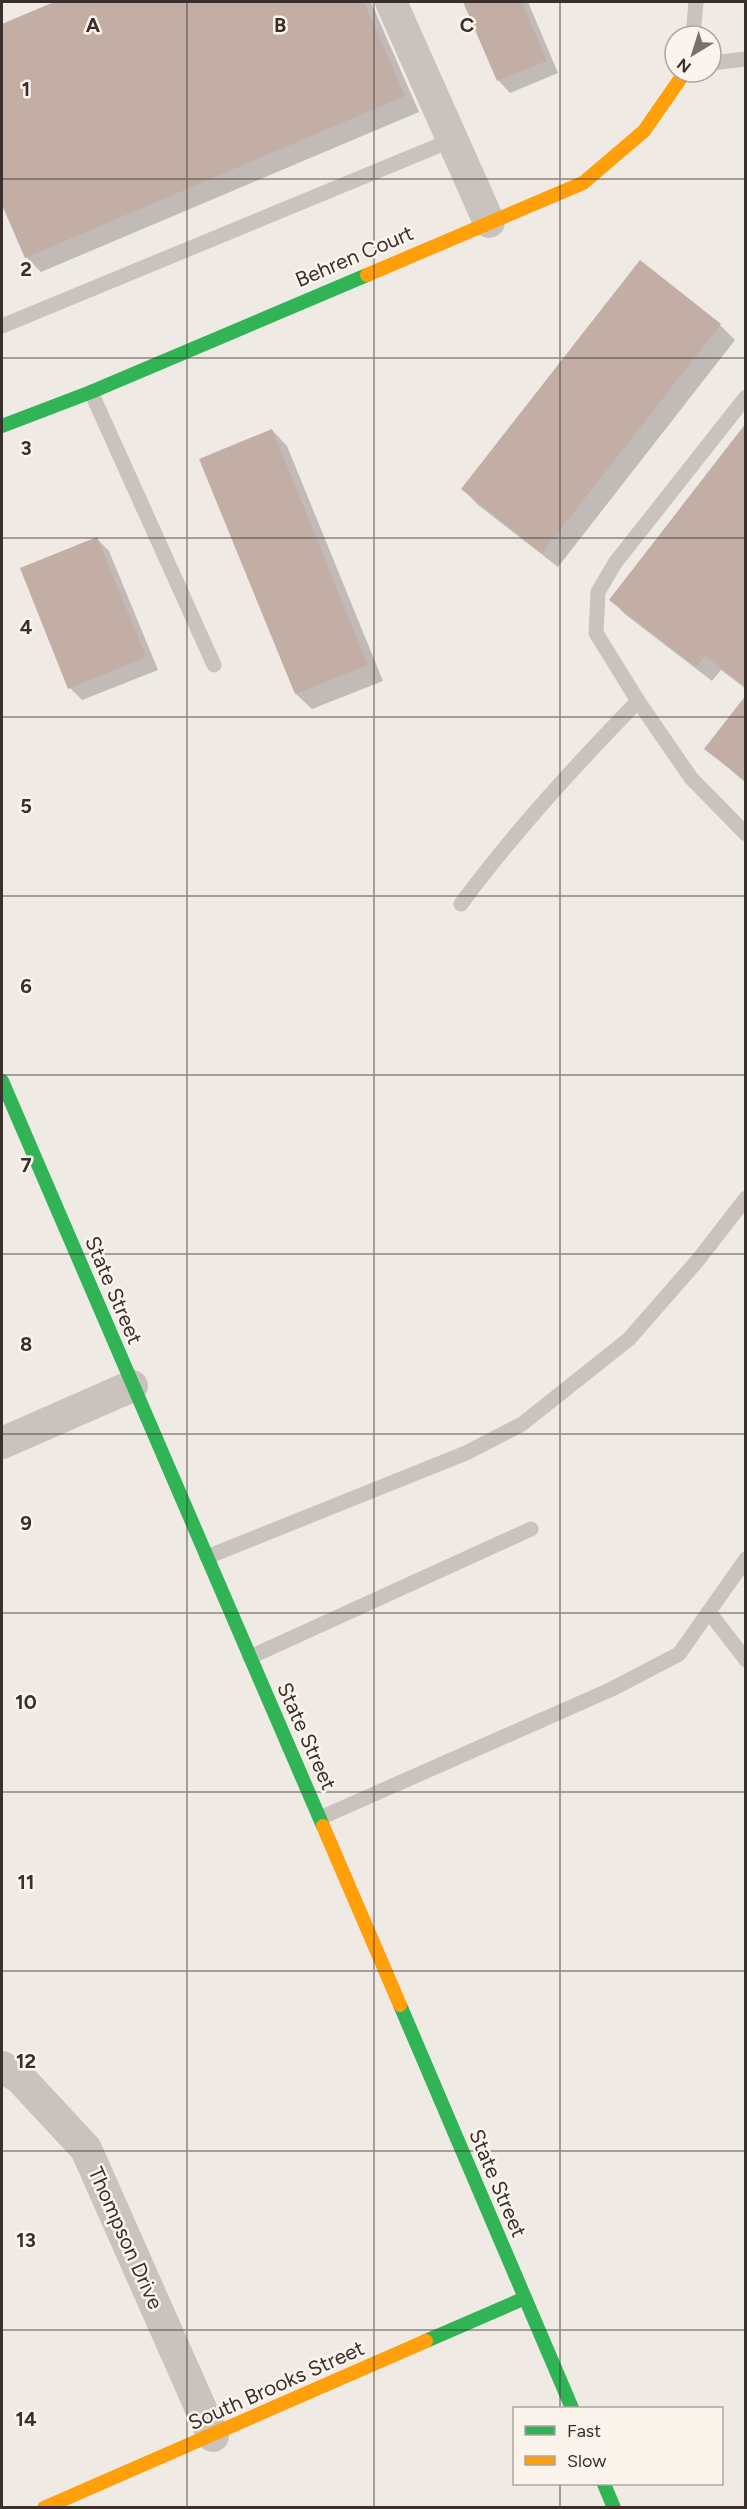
<svg xmlns="http://www.w3.org/2000/svg" width="747" height="2509" font-family="Figtree,sans-serif">
<style>
.shadow{fill:#0003}
.building{fill:#c3aea6}
.lines{fill:none;stroke-linecap:round;stroke-linejoin:round}
.lane{stroke:#c9c2bd;stroke-width:15}
.street{stroke:#c9c2bd;stroke-width:32}
.fast{stroke:#30b455;stroke-width:14}
.slow{stroke:#ff9f0a;stroke-width:14}
.grid{fill:none;stroke:#3b2f2b;stroke-width:1.5;stroke-opacity:0.55}
.labels{text-anchor:middle;dominant-baseline:central;stroke-width:5;stroke-linejoin:round;paint-order:stroke}
.street-label{font-size:21px;fill:#3b2f2b;stroke:#fbf4ed}
.grid-label{font-size:20px;text-anchor:middle;font-weight:bold;fill:#3b2f2b;stroke:#fbf4ed;stroke-width:5;stroke-linejoin:round;paint-order:stroke}
</style>
<rect width="100%" height="100%" fill="#f0eae4"/>
<g class="shadow">
<polygon points="58,2 371,2 419,112 41,272 26,257 2,201 2,25"/>
<polygon points="465,2 528,2 558,73 510,93 498,80"/>
<polygon points="640,263 720,325 735,340 558,567 478,505 463,489"/>
<polygon points="746,426 746,689 721,670 712,681 626,615 611,600"/>
<polygon points="272,430 287,446 383,681 312,709 296,694 201,460"/>
<polygon points="97,539 109,551 158,670 82,700 70,688"/>
<polygon points="746,697 746,783 706,749"/>
</g>
<g class="building">
<polygon points="54,2 364,2 405,96 25,258 2,205 2,24"/>
<polygon points="463,2 522,2 547,61 497,81"/>
<polygon points="640,260 721,324 542,553 461,489"/>
<polygon points="746,423 746,687 705,656 696,667 609,600"/>
<polygon points="272,429 368,665 295,694 199,459"/>
<polygon points="97,537 146,657 68,689 20,568"/>
<polygon points="746,695 746,781 704,749"/>
</g>
<g class="lines">
<g class="lane">
<polyline points="693,36 696,2"/>
<polyline points="711,63 746,59"/>
<polyline points="2,326 452,140"/>
<polyline points="91,392 214,665"/>
<polyline points="746,397 615,563 598,592 596,633 638,701 691,778 746,834"/>
<path d="M461,904C514,832 576,765 638,701"/>
<polyline points="207,1557 466,1453 522,1424 629,1339 698,1260 746,1198"/>
<polyline points="709,1612 746,1660"/>
<polyline points="250,1657 531,1529"/>
<polyline points="320,1818 612,1689 679,1654 746,1559"/>
</g>
<g class="street">
<polyline points="391,2 489,222"/>
<polyline points="2,1443 132,1386"/>
<polyline points="2,2067 20,2078 86,2149 213,2436"/>
</g>
<g class="fast">
<polyline points="2,426 91,392 367,275"/>
<polyline points="2,1081 323,1826"/>
<polyline points="400,2005 572,2408"/>
<polyline points="426,2341 525,2298"/>
<polyline points="604,2484 614,2508"/>
</g>
<g class="slow">
<polyline points="367,275 583,183 644,131 685,72"/>
<polyline points="323,1826 400,2005"/>
<polyline points="44,2508 426,2341"/>
</g>
</g>
<path class="grid" d="M187,2V2508M374,2V2508M560,2V2408M2,179H746M2,358H746M2,538H746M2,717H746M2,896H746M2,1075H746M2,1254H746M2,1434H746M2,1613H746M2,1792H746M2,1971H746M2,2151H746M2,2330H746M560,2484V2508"/>
<g class="labels">
<g class="street-label">
<text transform="translate(354 256) rotate(-23)">Behren Court</text>
<text transform="translate(114 1290) rotate(67)">State Street</text>
<text transform="translate(307 1736) rotate(66)">State Street</text>
<text transform="translate(498 2183) rotate(67)">State Street</text>
<text transform="translate(126 2238) rotate(66)">Thompson Drive</text>
<text transform="translate(276 2385) rotate(-24)">South Brooks Street</text>
</g>
</g>
<g class="grid-label">
<text x="93" y="32">A</text>
<text x="280" y="32">B</text>
<text x="467" y="32">C</text>
<text x="26" y="96">1</text>
<text x="26" y="276">2</text>
<text x="26" y="455">3</text>
<text x="26" y="634">4</text>
<text x="26" y="813">5</text>
<text x="26" y="993">6</text>
<text x="26" y="1172">7</text>
<text x="26" y="1351">8</text>
<text x="26" y="1530">9</text>
<text x="26" y="1709">10</text>
<text x="26" y="1889">11</text>
<text x="26" y="2068">12</text>
<text x="26" y="2247">13</text>
<text x="26" y="2426">14</text>
</g>
<rect width="747" height="2509" fill="none" stroke="#3b2f2b" stroke-width="6"/>
<rect x="513" y="2407" width="210" height="78" fill="#fbf4ed" stroke="#aea59f" stroke-width="1.5"/>
<rect x="525" y="2426" width="30" height="9" fill="#30b455" stroke="#aea59f" stroke-width="1.5"/>
<text x="567" y="2437" font-size="18" fill="#3b2f2b">Fast</text>
<rect x="525" y="2456" width="30" height="9" fill="#ff9f0a" stroke="#aea59f" stroke-width="1.5"/>
<text x="567" y="2467" font-size="18" fill="#3b2f2b">Slow</text>
<g transform="translate(693 54) rotate(218)"><circle r="28" fill="#fbf4ed" stroke="#aea59f" stroke-width="1.5"/>
<path d="M0-4.5L10 22L0 15L-10 22Z" fill="#7a706c"/>
<text y="-9" font-size="16" font-weight="bold" text-anchor="middle" fill="#3b2f2b">N</text>
</g>
</svg>
